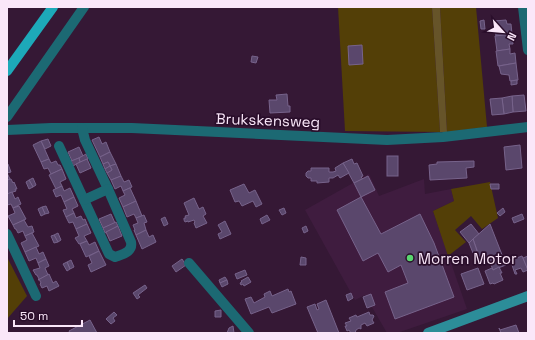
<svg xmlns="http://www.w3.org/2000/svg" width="535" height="340" font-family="'Space Grotesk',sans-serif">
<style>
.built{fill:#3f1c3f}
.green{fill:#533f07}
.forest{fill:#665429}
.building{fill:#5a476c;stroke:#77638b}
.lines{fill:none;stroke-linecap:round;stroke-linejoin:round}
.street{stroke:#1c6973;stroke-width:10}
.secondary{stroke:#2c8d99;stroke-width:10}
.primary{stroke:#1da9b9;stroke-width:10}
.poi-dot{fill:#59d56f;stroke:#2a0e2b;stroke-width:1.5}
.labels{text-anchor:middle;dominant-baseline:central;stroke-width:3.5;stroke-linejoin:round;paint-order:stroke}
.street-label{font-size:15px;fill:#fae7f9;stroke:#2a0e2b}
.poi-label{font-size:15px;fill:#fae7f9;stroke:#2a0e2b;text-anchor:start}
</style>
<rect width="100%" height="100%" fill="#351835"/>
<polygon class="built" points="369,174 379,196 424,179 425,194 451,189 454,201 433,211 467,309 397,333 387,333 365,295 355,300 305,210"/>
<g class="green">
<polygon points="338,7 432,7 440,132 345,131"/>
<polygon points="440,7 476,7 487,127 447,132"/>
<polygon points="490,182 498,218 482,229 471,216 455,230 466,242 448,256 433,211 454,201 451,189"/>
<polygon points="7,257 27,296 7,319"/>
</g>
<polygon class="forest" points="432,7 440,7 447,132 440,132"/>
<g class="building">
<polygon points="484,20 485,29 481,29 480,21"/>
<polygon points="506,20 507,24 511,24 512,34 496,36 494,21"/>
<polygon points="512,34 513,44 509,44 510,49 497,51 495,36"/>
<polygon points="362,45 363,64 349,65 348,46"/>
<polygon points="510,49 510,54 515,53 516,63 498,66 496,51"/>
<polygon points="252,56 258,57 256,63 251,62"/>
<polygon points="516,63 518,80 510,81 509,75 501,74 499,66"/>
<polygon points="517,80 517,84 511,85 511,81"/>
<polygon points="287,94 288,106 290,106 290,112 270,113 269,100 277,100 276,95"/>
<polygon points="524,95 526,111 513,112 512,96"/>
<polygon points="512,96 513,112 504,114 502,98"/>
<polygon points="502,98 504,114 492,115 490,99"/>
<polygon points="228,117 228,123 222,124 222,118"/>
<polygon points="99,137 102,144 106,142 110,152 100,157 92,140"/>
<polygon points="48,139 51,146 45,149 41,141"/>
<polygon points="41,141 49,159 41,162 33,145"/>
<polygon points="520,145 522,168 506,170 504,147"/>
<polygon points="79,147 83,156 72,161 68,152"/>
<polygon points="110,152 116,164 110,166 108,162 103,164 100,157"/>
<polygon points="86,154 88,159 80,162 79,158"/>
<rect x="387" y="156" width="11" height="20"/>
<polygon points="79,158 80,162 73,166 71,161"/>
<polygon points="49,159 51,163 56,161 58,165 60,165 62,169 51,174 48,168 44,169 41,162"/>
<polygon points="87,159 91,168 80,173 76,164"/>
<polygon points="352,159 354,164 357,163 363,176 361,177 363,179 354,183 343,163"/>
<polygon points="474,161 474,167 466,168 467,178 430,180 429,165 437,164 437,162"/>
<polygon points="108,162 110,166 105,169 103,164"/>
<polygon points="7,163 8,164 11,172 7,173 10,179 7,180"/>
<polygon points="343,163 349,173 340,178 338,175 333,178 329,178 329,182 317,183 317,181 311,181 311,178 308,178 306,176 306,173 308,171 311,171 311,168 329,168 329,172 333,172 336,171 335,168"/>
<polygon points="116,164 121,176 111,180 107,173 112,170 110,166"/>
<polygon points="110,166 112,170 107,173 105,169"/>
<polygon points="62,169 66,179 60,182 62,186 56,189 49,175"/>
<polygon points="121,176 124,182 129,180 132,187 123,191 121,186 115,189 111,180"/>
<polygon points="368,176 375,190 361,197 354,183"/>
<polygon points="33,178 36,185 33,187 29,180"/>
<polygon points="11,179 13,183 14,182 17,189 15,189 16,191 7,194 7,180"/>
<polygon points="29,180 33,187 29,189 26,182"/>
<polygon points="244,184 249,193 255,190 262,204 256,207 253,201 242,206 239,201 235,202 230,190"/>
<polygon points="490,184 499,184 499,189 491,189"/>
<polygon points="62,186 64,191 70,188 74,197 64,202 61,195 56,197 53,190"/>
<polygon points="130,188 136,201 123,207 119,198 125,195 123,191"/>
<polygon points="12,192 15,199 18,197 21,204 13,208 11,204 7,205 7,194"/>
<polygon points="74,197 78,206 72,209 74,213 66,217 63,210 67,209 64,202"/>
<polygon points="361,197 381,234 420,214 434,243 454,297 395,319 385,292 408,283 401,265 388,272 378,253 363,261 337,210"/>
<polygon points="194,198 199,209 203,207 206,214 203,216 207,223 196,228 194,223 195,222 194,220 188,222 188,221 185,222 184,220 184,218 186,218 185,216 189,215 184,203"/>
<polygon points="136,201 142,216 136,218 134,214 127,217 123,207"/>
<polygon points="19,206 26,219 13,225 8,216 15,213 13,208"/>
<polygon points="46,206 49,213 45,214 42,207"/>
<polygon points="42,207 45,214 41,216 38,209"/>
<polygon points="284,208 286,213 282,215 279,210"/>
<polygon points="503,208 505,212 500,216 497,213"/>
<polygon points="74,213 76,218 81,216 83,220 85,219 87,224 76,229 73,222 69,223 66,217"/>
<polygon points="111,214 115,223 103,228 99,219"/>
<polygon points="522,214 524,219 514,223 512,218"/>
<polygon points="144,215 147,222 144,223 146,230 136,235 134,230 135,230 133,225 138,223 136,218"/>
<polygon points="267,215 270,220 262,224 260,219"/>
<polygon points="165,217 168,224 164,226 161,219"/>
<polygon points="24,220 28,227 32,226 34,232 25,236 23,231 18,233 16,229 15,229 13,225"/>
<polygon points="225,221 231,234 220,239 218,234 222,232 218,225"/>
<polygon points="116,222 118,226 105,233 103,228"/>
<polygon points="87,224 91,233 84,236 87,241 79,244 75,238 79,236 76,229"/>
<polygon points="471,224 479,234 469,243 460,232"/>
<polygon points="490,224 506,265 493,270 490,262 482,264 473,239"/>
<polygon points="118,226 122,236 110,241 106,232"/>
<polygon points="306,226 308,231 304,233 302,228"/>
<polygon points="146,230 149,237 153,235 156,242 142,249 136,235"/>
<polygon points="32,233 39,246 25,252 21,243 27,240 25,236"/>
<polygon points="58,233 61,240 58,242 54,235"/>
<polygon points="54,235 58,242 54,243 51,236"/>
<polygon points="473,239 477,251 473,253 469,243"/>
<polygon points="87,241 89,245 95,242 99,251 86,257 80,244"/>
<polygon points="36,247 39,254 43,252 46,259 38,263 36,258 29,261 25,252"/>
<polygon points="99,251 106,265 91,272 88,265 92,263 89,256"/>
<polygon points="522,256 528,270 523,272 521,268 515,270 517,274 515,274 512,265 513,264 511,260"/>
<polygon points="528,256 528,270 523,258"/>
<polygon points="301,257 306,258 306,265 300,265"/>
<polygon points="46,259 49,266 45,268 48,275 38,280 39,279 37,275 36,275 33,270 40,268 38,263"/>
<polygon points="182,259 186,265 176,272 172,266"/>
<polygon points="71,260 74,267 70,269 67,262"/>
<polygon points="67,262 70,269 67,271 63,264"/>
<polygon points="499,267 502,273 500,273 503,280 494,284 493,283 490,284 485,271 492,268 493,270"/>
<polygon points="478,268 484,284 467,290 461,274"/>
<polygon points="245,270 247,275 237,279 235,274"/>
<polygon points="49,274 53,283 56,281 59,286 49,291 47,286 42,288 40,284 41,283 39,279 38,280"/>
<polygon points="225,277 227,280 220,283 219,280"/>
<polygon points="248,277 251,282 244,286 243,284 241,285 240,283 242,282 241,281"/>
<polygon points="227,280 228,284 222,287 220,283"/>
<polygon points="145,285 147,288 138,295 140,297 137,299 133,293"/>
<polygon points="288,289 289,292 291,291 296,304 272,313 269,307 251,314 245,299 251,297 254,303 265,297 264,294 270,291 272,296"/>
<polygon points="351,293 353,298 348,301 346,295"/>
<polygon points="371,294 375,305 367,308 363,297"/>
<polygon points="326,300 339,333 318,333 307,307 315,304 317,310 319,309 317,304"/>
<polygon points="221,310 221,317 215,317 215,311"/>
<polygon points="114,312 117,315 113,318 115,321 111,324 106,319"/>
<polygon points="369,312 370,315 373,315 374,316 372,320 374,323 367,326 365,323 361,325 361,329 359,328 356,330 355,333 351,333 349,330 347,331 345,326 347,326 345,323 351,321 349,318 356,315 357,317"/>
<polygon points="90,320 97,333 70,333 69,331"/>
<polygon points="516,325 519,333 501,333 499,328 500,330"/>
<polygon points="233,326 234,333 227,333 229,328"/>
</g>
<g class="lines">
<g class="street">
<polyline points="523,7 528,50"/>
<polyline points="7,117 84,7"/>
<polyline points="7,130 51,128 132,128 387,140 443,137 528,127"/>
<path d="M59,146L109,254L115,257C123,254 133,252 131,242L108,189L85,140L82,128"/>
<polyline points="84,200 108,189"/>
<polyline points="7,234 36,296"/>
<polyline points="189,263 249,333"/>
</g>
<polyline class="secondary" points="428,333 528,296"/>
<polyline class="primary" points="7,71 53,7"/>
</g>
<circle class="poi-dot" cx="410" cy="258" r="4"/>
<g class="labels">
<g class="street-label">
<text transform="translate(268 120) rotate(2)">Brukskensweg</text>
</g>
<g class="poi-label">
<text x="418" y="258">Morren Motor</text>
</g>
</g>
<rect width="535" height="340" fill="none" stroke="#fae7f9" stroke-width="16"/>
<g transform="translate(503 32) rotate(117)" stroke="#2a0e2b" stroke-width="3" paint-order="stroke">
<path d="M0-3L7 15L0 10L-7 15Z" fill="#fae7f9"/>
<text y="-6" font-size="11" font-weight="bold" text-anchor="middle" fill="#fae7f9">N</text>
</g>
<path d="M14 320v6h68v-6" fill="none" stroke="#fae7f9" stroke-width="2"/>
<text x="20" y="320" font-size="12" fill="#fae7f9" stroke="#2a0e2b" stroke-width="3" paint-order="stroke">50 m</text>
</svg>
